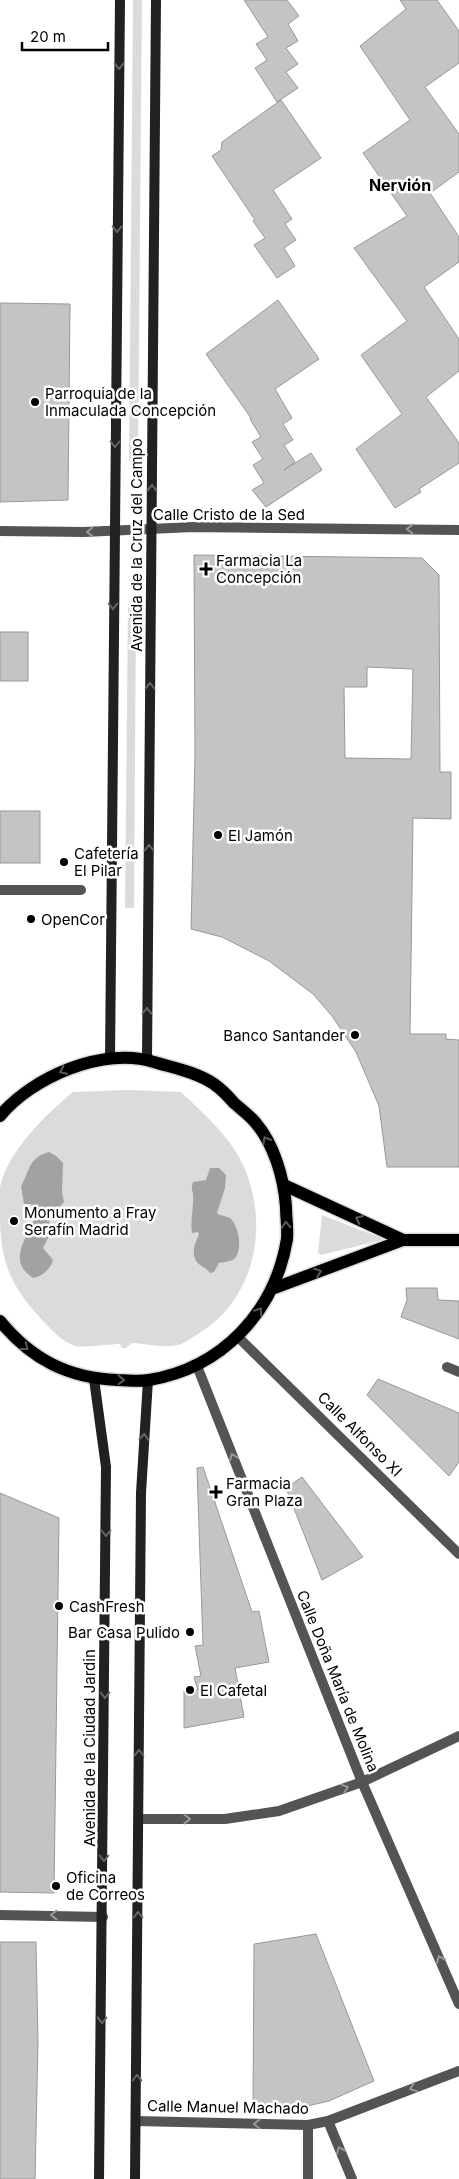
<svg xmlns="http://www.w3.org/2000/svg" width="459" height="2179" font-family="Inter,sans-serif">
<style>
.green{fill:#dbdbdb}
.water{fill:#a2a2a2}
.building{fill:#c4c4c4;stroke:#989898;fill-rule:evenodd}
.lines{fill:none;stroke-linecap:round;stroke-linejoin:round}
.primary-casing{stroke:#dbdbdb;stroke-width:15}
.pedestrian{stroke:#545454;stroke-width:10}
.minor{stroke:#545454;stroke-width:10}
.secondary{stroke:#212121;stroke-width:10}
.primary{stroke:#000;stroke-width:12}
.oneway{stroke:#646464}
.oneway2{stroke:#989898}
.oneway3{stroke:#595959}
.poi-dot{fill:#000;stroke:#fff;stroke-width:2}
.labels{text-anchor:middle;dominant-baseline:central;stroke-width:5;stroke-linejoin:round;paint-order:stroke}
.poi-label{font-size:15px;fill:#000;stroke:#fff;text-anchor:start}
.street-label{font-size:15px;fill:#000;stroke:#fff}
.neighbourhood-label{font-size:16px;font-weight:bold;fill:#000;stroke:#fff}
</style>
<rect width="100%" height="100%" fill="#fff"/>
<g class="green">
<polygon points="133,0 142,0 138,461 129,461"/>
<polygon points="128,607 136,607 134,908 125,908"/>
<path d="M128,1090L181,1092C204,1114 231,1137 244,1167C269,1224 256,1297 201,1332C194,1336 186,1343 178,1345C164,1348 146,1344 132,1343L126,1348H122L120,1344C110,1344 82,1348 75,1346C62,1342 51,1329 42,1320C10,1285 0,1262 0,1214C0,1206 0,1196 0,1188C6,1153 47,1113 73,1092Z"/>
<polygon points="322,1215 381,1238 382,1240 321,1255 318,1253"/>
</g>
<g class="water">
<path d="M49,1152L56,1156L63,1163L62,1192L64,1202L52,1215L49,1222V1236L43,1248L53,1260C51,1269 41,1277 33,1278C4,1259 31,1235 36,1213L31,1204H24L21,1186C30,1172 27,1158 49,1152Z"/>
<path d="M210,1168H219L226,1175L225,1188L217,1213C221,1217 227,1215 231,1219C239,1227 243,1251 234,1259C230,1262 223,1262 219,1263L214,1272L210,1273C207,1269 204,1268 200,1265C189,1256 195,1244 199,1234L198,1232L192,1233C190,1220 194,1207 193,1194C192,1189 191,1187 193,1182L206,1180Z"/>
</g>
<g class="building">
<polygon points="244,0 287,0 299,16 288,24 298,41 286,48 298,64 286,72 298,88 277,102 255,68 267,60 256,44 268,37"/>
<polygon points="400,0 437,0 459,31 459,63 425,87 459,134 459,172 430,193 459,237 459,262 424,287 459,339 459,371 426,397 459,443 459,463 419,489 421,492 395,508 356,449 402,414 361,355 407,321 354,248 407,216 363,153 410,120 360,46 406,9"/>
<polygon points="281,100 321,158 273,190 292,219 285,224 296,240 284,248 295,266 277,278 254,245 265,238 253,221 255,220 212,156 221,150 222,142"/>
<polygon points="278,300 319,359 275,389 292,418 283,424 293,440 284,445 295,462 284,470 311,453 322,470 266,507 252,490 264,483 253,465 263,459 252,442 261,437 250,419 251,418 206,354"/>
<polygon points="0,303 70,304 68,500 0,502"/>
<path d="M194,555L422,558L439,575L440,772H451V819L413,818L410,1034H446V1039L459,1040V1167H387L379,1106L356,1052L332,1016L313,994L269,961L222,937L191,929L195,755ZM367,667L413,669L411,759L345,758L344,687H367Z"/>
<rect x="0" y="632" width="28" height="49"/>
<rect x="0" y="811" width="40" height="52"/>
<polygon points="406,1288 437,1288 438,1300 459,1301 459,1339 401,1317 407,1300"/>
<polygon points="378,1379 459,1413 459,1462 449,1476 367,1395"/>
<polygon points="203,1467 252,1612 259,1611 269,1662 235,1668 244,1717 184,1728 184,1691 198,1690 194,1677 201,1676 195,1646 203,1645 197,1468"/>
<polygon points="302,1477 363,1557 322,1580 286,1488"/>
<polygon points="0,1493 59,1518 54,1893 0,1892"/>
<polygon points="316,1934 374,2081 329,2101 303,2107 253,2107 254,1944"/>
<polygon points="0,1942 36,1942 38,2041 35,2179 0,2179"/>
</g>
<g class="lines">
<defs>
<g id="primary">
<path d="M0,1116C32,1077 104,1046 154,1062C174,1068 196,1072 214,1084C221,1089 228,1096 234,1103C241,1109 249,1115 255,1122C274,1144 284,1178 286,1207C286,1217 288,1229 287,1239C275,1312 222,1368 149,1380C139,1382 127,1380 117,1380C68,1378 31,1359 0,1321"/>
<polyline points="284,1185 403,1240"/>
<polyline points="272,1289 403,1240 459,1240"/>
</g>
</defs>
<use href="#primary" class="primary-casing"/>
<g class="pedestrian">
<polyline points="0,890 81,890"/>
<polyline points="197,1366 264,1535"/>
</g>
<g class="minor">
<polyline points="0,531 84,532 193,527 459,530"/>
<polyline points="238,1337 459,1554"/>
<polyline points="447,1367 459,1372"/>
<polyline points="264,1535 362,1782 459,2004"/>
<polyline points="139,1819 225,1819 279,1811 362,1782 459,1736"/>
<polyline points="0,1915 103,1917"/>
<polyline points="136,2121 308,2125 328,2121 459,2071"/>
<polyline points="328,2121 352,2179"/>
<polyline points="308,2179 308,2125"/>
</g>
<g class="secondary">
<polyline points="110,1059 120,0"/>
<polyline points="147,1059 156,0"/>
<polyline points="94,1379 106,1467 99,2179"/>
<polyline points="135,2179 141,1493 148,1380"/>
</g>
<use href="#primary" class="primary"/>
</g>
<defs><path id="oneway-chevron" d="M-2-3.5L2.5 0L-2 3.5" fill="none" stroke-width="1.6" stroke-linecap="round" stroke-linejoin="round" transform="scale(1.25)"/></defs>
<g class="oneway">
<use href="#oneway-chevron" transform="translate(119 66) rotate(91)"/>
<use href="#oneway-chevron" transform="translate(117 229) rotate(91)"/>
<use href="#oneway-chevron" transform="translate(115 444) rotate(91)"/>
<use href="#oneway-chevron" transform="translate(152 488) rotate(-89)"/>
<use href="#oneway-chevron" transform="translate(113 606) rotate(90)"/>
<use href="#oneway-chevron" transform="translate(150 686) rotate(-90)"/>
<use href="#oneway-chevron" transform="translate(149 848) rotate(-90)"/>
<use href="#oneway-chevron" transform="translate(147 1011) rotate(-89)"/>
<use href="#oneway-chevron" transform="translate(144 1437) rotate(-86)"/>
<use href="#oneway-chevron" transform="translate(106 1533) rotate(90)"/>
<use href="#oneway-chevron" transform="translate(105 1695) rotate(90)"/>
<use href="#oneway-chevron" transform="translate(139 1753) rotate(-90)"/>
<use href="#oneway-chevron" transform="translate(104 1858) rotate(90)"/>
<use href="#oneway-chevron" transform="translate(138 1915) rotate(-90)"/>
<use href="#oneway-chevron" transform="translate(102 2020) rotate(91)"/>
<use href="#oneway-chevron" transform="translate(137 2078) rotate(-90)"/>
</g>
<g class="oneway2">
<use href="#oneway-chevron" transform="translate(410 529) rotate(-179)"/>
<use href="#oneway-chevron" transform="translate(90 532) rotate(177)"/>
<use href="#oneway-chevron" transform="translate(233 1457) rotate(-112)"/>
<use href="#oneway-chevron" transform="translate(345 1788) rotate(-19)"/>
<use href="#oneway-chevron" transform="translate(187 1819)"/>
<use href="#oneway-chevron" transform="translate(54 1915) rotate(180)"/>
<use href="#oneway-chevron" transform="translate(440 1959) rotate(-114)"/>
<use href="#oneway-chevron" transform="translate(413 2088) rotate(159)"/>
<use href="#oneway-chevron" transform="translate(257 2124) rotate(-179)"/>
<use href="#oneway-chevron" transform="translate(340 2150) rotate(-112)"/>
</g>
<g class="oneway3">
<use href="#oneway-chevron" transform="translate(63 1071) rotate(154)"/>
<use href="#oneway-chevron" transform="translate(266 1140) rotate(-120)"/>
<use href="#oneway-chevron" transform="translate(359 1219) rotate(-155)"/>
<use href="#oneway-chevron" transform="translate(286 1225) rotate(-93)"/>
<use href="#oneway-chevron" transform="translate(318 1272) rotate(-21)"/>
<use href="#oneway-chevron" transform="translate(259 1311) rotate(-57)"/>
<use href="#oneway-chevron" transform="translate(25 1347) rotate(38)"/>
<use href="#oneway-chevron" transform="translate(121 1380) rotate(2)"/>
</g>
<g class="poi-dot">
<circle cx="35" cy="402" r="5"/>
<path d="M203.5 561.5h5v5h5v5h-5v5h-5v-5h-5v-5h5z"/>
<circle cx="218" cy="835" r="5"/>
<circle cx="64" cy="862" r="5"/>
<circle cx="31" cy="919" r="5"/>
<circle cx="355" cy="1035" r="5"/>
<circle cx="14" cy="1221" r="5"/>
<path d="M213.5 1484.5h5v5h5v5h-5v5h-5v-5h-5v-5h5z"/>
<circle cx="59" cy="1606" r="5"/>
<circle cx="190" cy="1632" r="5"/>
<circle cx="190" cy="1690" r="5"/>
<circle cx="56" cy="1886" r="5"/>
</g>
<g class="labels">
<g class="poi-label">
<text x="45" y="393">Parroquia de la<tspan x="45" dy="17">Inmaculada Concepción</tspan></text>
<text x="216" y="560">Farmacia La<tspan x="216" dy="17">Concepción</tspan></text>
<text x="228" y="835">El Jamón</text>
<text x="74" y="853">Cafetería<tspan x="74" dy="17">El Pilar</tspan></text>
<text x="41" y="919">OpenCor</text>
<text x="345" y="1035" text-anchor="end">Banco Santander</text>
<text x="24" y="1212">Monumento a Fray<tspan x="24" dy="17">Serafín Madrid</tspan></text>
<text x="226" y="1483">Farmacia<tspan x="226" dy="17">Gran Plaza</tspan></text>
<text x="69" y="1606">CashFresh</text>
<text x="180" y="1632" text-anchor="end">Bar Casa Pulido</text>
<text x="200" y="1690">El Cafetal</text>
<text x="66" y="1877">Oficina<tspan x="66" dy="17">de Correos</tspan></text>
</g>
<g class="street-label">
<text x="229" y="514">Calle Cristo de la Sed</text>
<text transform="translate(136 545) rotate(-90)">Avenida de la Cruz del Campo</text>
<text transform="translate(360 1434) rotate(45)">Calle Alfonso XI</text>
<text transform="translate(338 1681) rotate(68)">Calle Doña María de Molina</text>
<text transform="translate(89 1748) rotate(-90)">Avenida de la Ciudad Jardin</text>
<text transform="translate(228 2107) rotate(1)">Calle Manuel Machado</text>
</g>
<g class="neighbourhood-label">
<text x="400" y="185">Nervión</text>
</g>
</g>
<path d="M22 42v8h86v-8" fill="none" stroke="#000000" stroke-width="2.5"/>
<text x="30" y="42" font-size="15" fill="#000000" stroke="#ffffff" stroke-width="4" paint-order="stroke">20 m</text>
</svg>
